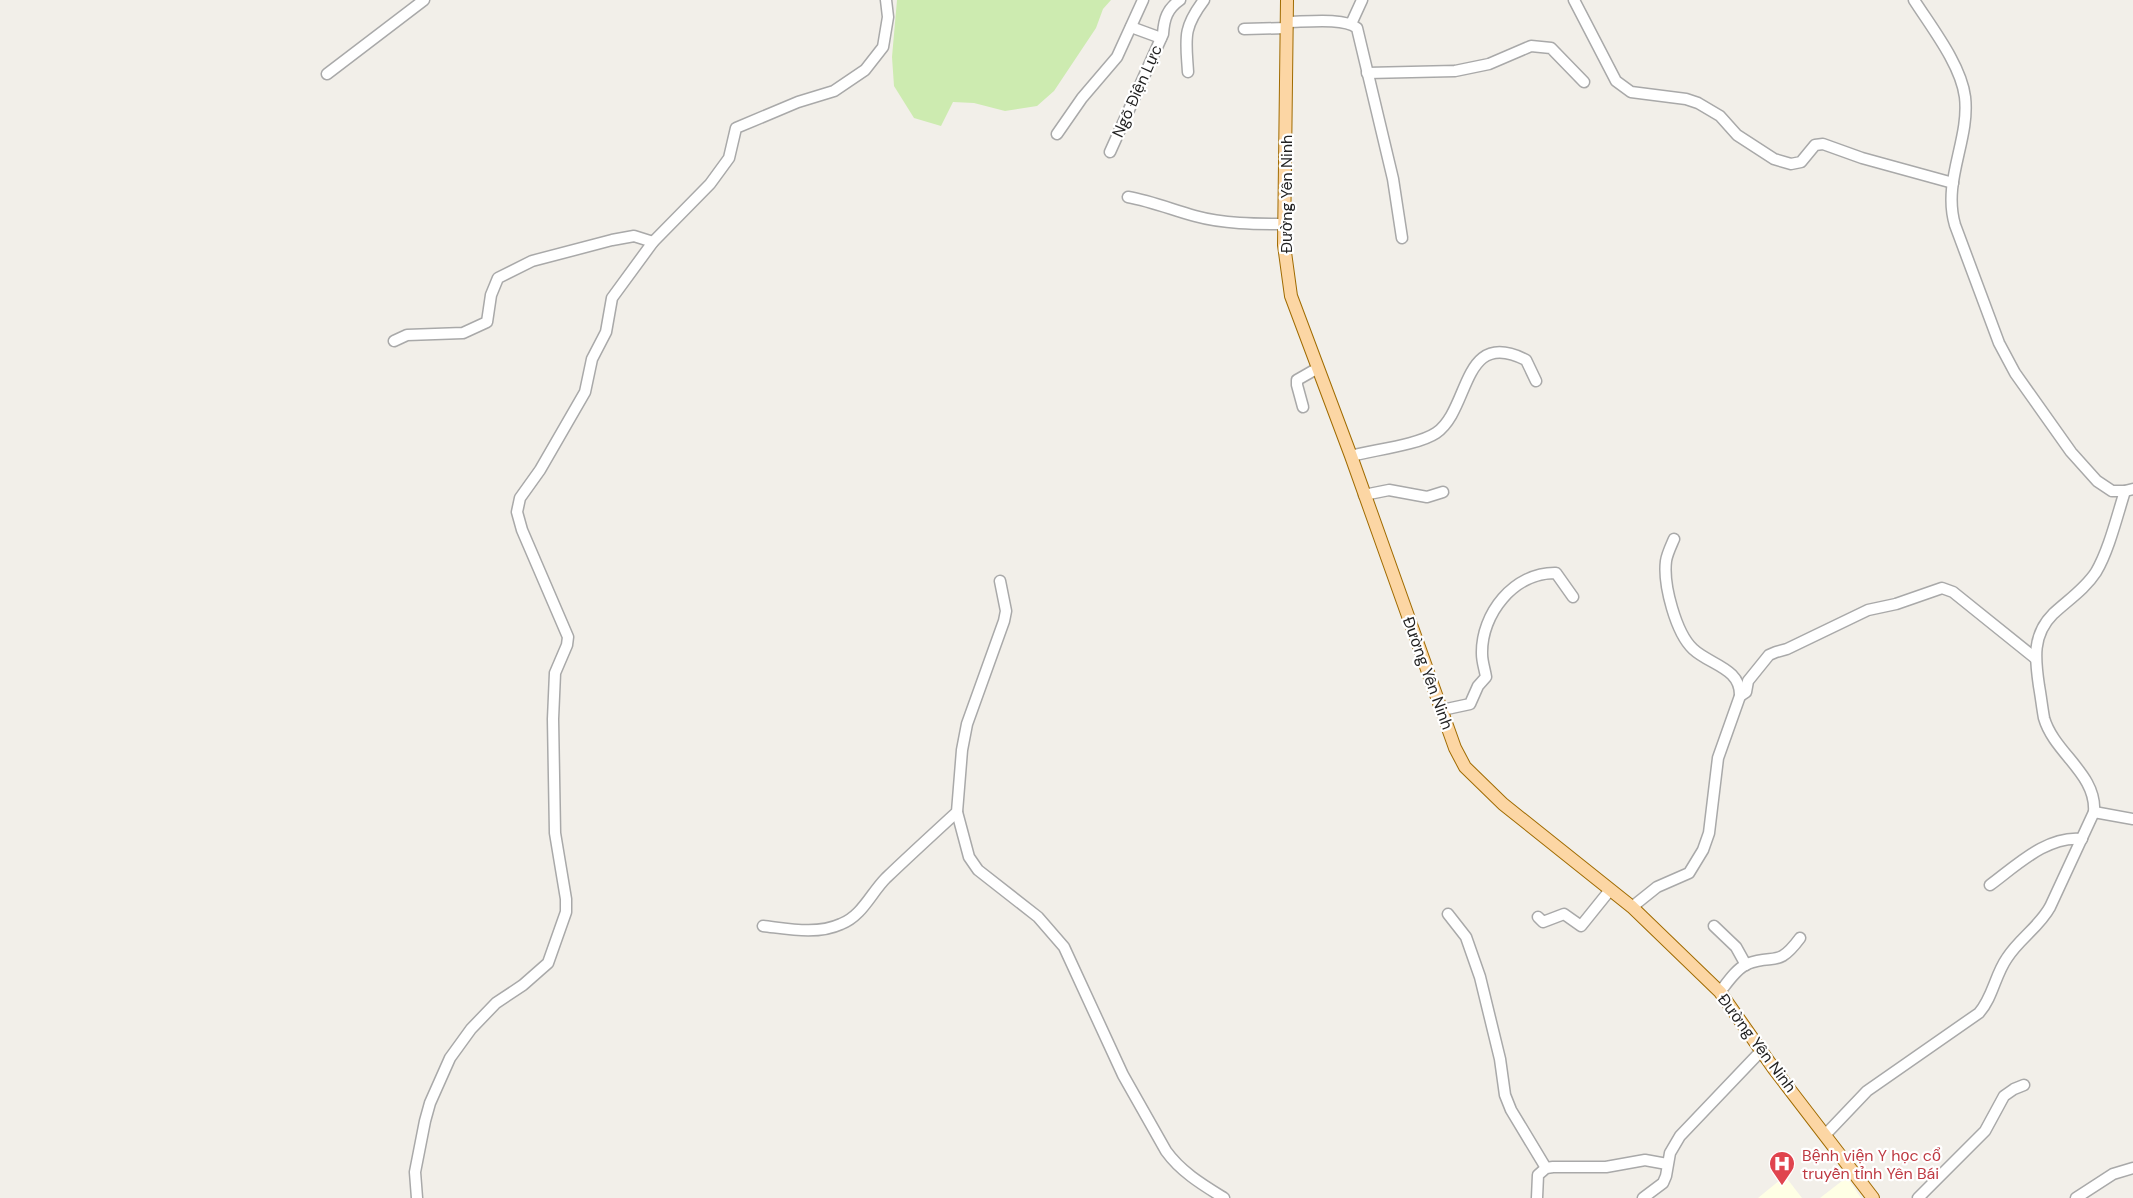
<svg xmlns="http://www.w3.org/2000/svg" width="2133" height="1198" font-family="'DM Sans',sans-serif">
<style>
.education{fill:#ffffe5}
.grass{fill:#cdebb0}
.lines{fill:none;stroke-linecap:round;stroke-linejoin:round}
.minor-casing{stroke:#a9a9a9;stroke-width:13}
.major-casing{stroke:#a06b00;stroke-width:14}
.minor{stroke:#fff;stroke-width:10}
.major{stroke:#fcd6a4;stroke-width:12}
.labels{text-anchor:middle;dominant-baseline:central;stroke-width:4.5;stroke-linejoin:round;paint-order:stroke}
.street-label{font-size:16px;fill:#222;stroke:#fff}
.health-label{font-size:16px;fill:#be3a42;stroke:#fff;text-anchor:start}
</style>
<rect width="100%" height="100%" fill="#f2efe9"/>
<g class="education">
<polygon points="1785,1176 1802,1198 1758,1198"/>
<polygon points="1847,1177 1861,1198 1820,1198"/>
</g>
<polygon class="grass" points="897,0 1111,0 1103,9 1096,28 1054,91 1037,106 1005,111 974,103 953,102 941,126 914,118 894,86 892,57"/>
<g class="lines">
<defs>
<g id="minor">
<polyline points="1574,0 1616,81 1631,92 1686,99 1698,103 1720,116 1737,135 1774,159 1791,164 1801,162 1815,145 1823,144 1862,158 1953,183"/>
<path d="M1914,0C1932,28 1961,65 1965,97C1970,140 1942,181 1955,225L1999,343L2015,373L2071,452L2097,481L2112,491H2125L2133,489"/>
<path d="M1287,22C1304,22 1344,17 1357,28L1393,179L1402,238"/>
<polyline points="1351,24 1362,0"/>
<polyline points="1131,27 1161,38"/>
<polyline points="1244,29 1287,28"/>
<path d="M1188,72C1186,39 1182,29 1204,0"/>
<polyline points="1367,73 1455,71 1489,64 1531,46 1551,48 1584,82"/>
<polyline points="327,74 424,0"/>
<polyline points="1057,134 1082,98 1117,57 1143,0"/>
<path d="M1110,152L1163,34C1164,19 1167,9 1180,0"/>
<path d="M1128,197C1151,201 1173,210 1195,216C1224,224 1255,224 1284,224"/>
<polyline points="394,341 407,335 463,333 487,322 491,295 498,278 532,261 612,240 634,236 653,242"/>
<polyline points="1303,407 1297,385 1297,380 1318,368"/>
<path d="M1351,456C1373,450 1418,445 1436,433C1471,409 1461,327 1526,360L1536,381"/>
<polyline points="1364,495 1389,490 1427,497 1443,492"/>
<polyline points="1740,696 1746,692 1748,681 1769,655 1776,652 1787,649 1868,610 1896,604 1942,588 1953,592 2035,658"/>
<path d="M1442,710L1470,704L1478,686L1486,677C1485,670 1482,662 1482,654C1481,614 1514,572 1556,573L1573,597"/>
<path d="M957,812L969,857L978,870L1038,917L1064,947L1123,1075L1166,1151C1181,1172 1203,1185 1224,1198"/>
<polyline points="2094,812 2133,819"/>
<path d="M1990,885C2016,866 2047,835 2082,839"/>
<path d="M1632,907L1657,887L1689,873L1703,850L1709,833L1718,758L1740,696C1741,668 1710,665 1693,649C1676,633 1663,585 1666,561C1667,554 1671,546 1674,539"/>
<polyline points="1448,914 1466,937 1480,977 1500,1059 1505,1095 1511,1110 1546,1168"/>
<polyline points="1538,917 1543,922 1564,914 1581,926 1610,890"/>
<path d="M763,926C789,929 817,935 841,924C862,916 871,893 886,878C909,856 933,834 957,812L962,750L967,724L1004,621L1006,611L1000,581"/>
<polyline points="1714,926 1736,947 1746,965"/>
<path d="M1720,992C1727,983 1736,969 1747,964C1775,953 1777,969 1800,938"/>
<path d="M1826,1134L1867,1091L1979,1013C1993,997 1995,975 2007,958C2019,939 2039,927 2050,907L2094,812C2097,774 2054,753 2044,718C2042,707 2041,697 2039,686C2035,659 2032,635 2053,614C2068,600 2085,589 2096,572C2109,550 2117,516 2125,491"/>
<polyline points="417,1198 415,1172 425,1121 430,1103 450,1058 471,1029 496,1003 523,985 548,963 566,912 566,899 555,833 553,719 555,673 567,645 568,637 522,530 517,512 520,498 540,470 585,392 592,359 606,332 612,298 653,242 710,184 729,158 736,128 798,102 834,91 865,70 883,47 888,17 886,0"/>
<polyline points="1537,1198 1538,1175 1546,1168 1553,1167 1606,1167 1645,1160 1667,1164"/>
<polyline points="1643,1198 1663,1183 1666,1176 1670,1153 1680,1136 1762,1050"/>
<polyline points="1918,1198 1985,1131 2004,1096 2014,1089 2024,1085"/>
<polyline points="2076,1198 2113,1174 2133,1168"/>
</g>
<polyline id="major" points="1287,0 1284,245 1291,296 1351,456 1455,748 1465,767 1503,804 1632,907 1720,992 1774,1069 1873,1198"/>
</defs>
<use href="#minor" class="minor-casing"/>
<use href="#major" class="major-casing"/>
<use href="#minor" class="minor"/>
<use href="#major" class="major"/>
</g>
<defs>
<symbol id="hospital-pin" viewBox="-11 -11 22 30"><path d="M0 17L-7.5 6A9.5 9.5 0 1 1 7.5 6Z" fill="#e0444e" stroke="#fff"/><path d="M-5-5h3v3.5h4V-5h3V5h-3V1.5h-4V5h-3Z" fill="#fff"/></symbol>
</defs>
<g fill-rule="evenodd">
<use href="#hospital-pin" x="1767" y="1149" width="30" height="40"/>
</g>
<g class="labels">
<g class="street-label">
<text transform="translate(1137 91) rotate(-66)">Ngõ Điện Lực</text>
<text transform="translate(1286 194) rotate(-90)">Đường Yên Ninh</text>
<text transform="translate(1428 673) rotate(70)">Đường Yên Ninh</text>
<text transform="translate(1757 1043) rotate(53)">Đường Yên Ninh</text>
</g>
<g class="health-label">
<text x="1802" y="1155">Bệnh viện Y học cổ<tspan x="1802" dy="18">truyền tỉnh Yên Bái</tspan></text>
</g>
</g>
</svg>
